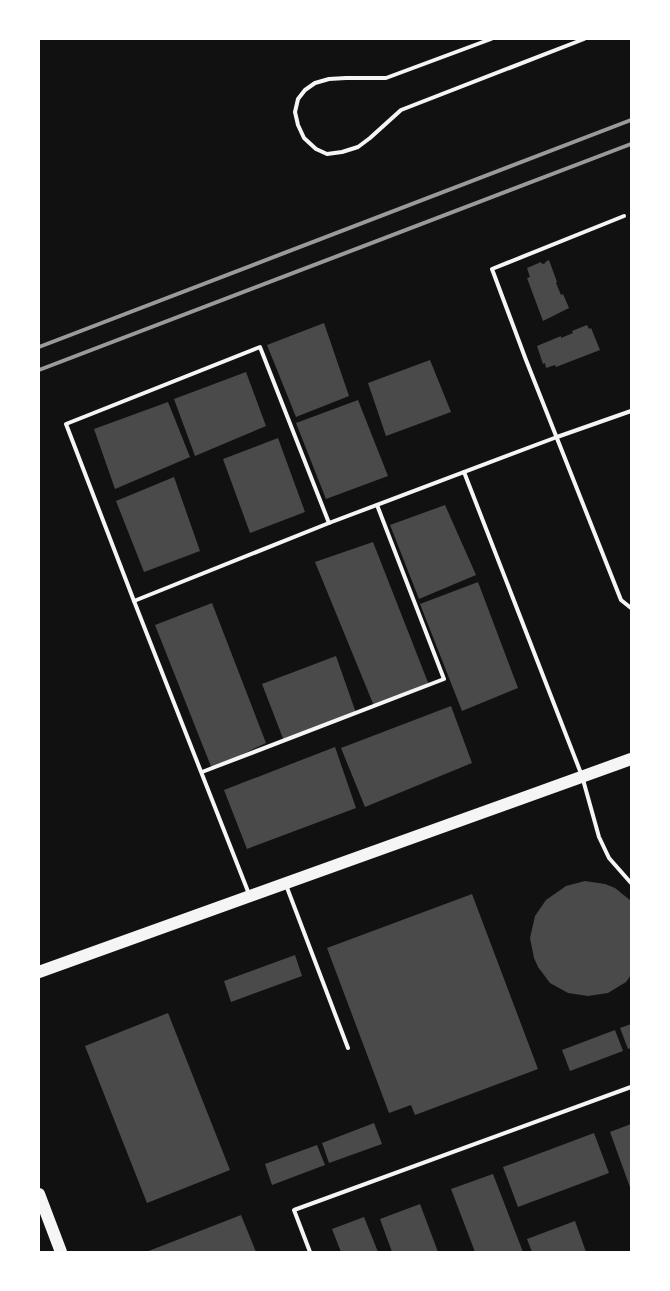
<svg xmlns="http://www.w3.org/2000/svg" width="670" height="1291" font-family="'Fira Sans Condensed',sans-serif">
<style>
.building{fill:#4a4a4a}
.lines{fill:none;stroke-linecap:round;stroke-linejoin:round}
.service{stroke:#f5f5f5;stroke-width:4}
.primary{stroke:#f5f5f5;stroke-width:12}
.rail{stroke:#9a9a9a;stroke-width:4}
</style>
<rect width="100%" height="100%" fill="#111"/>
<g class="building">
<polygon points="549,260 557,282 556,283 561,295 563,294 569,308 543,321 527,278 530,277 527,268 541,262 542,264 546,263 545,262"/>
<polygon points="324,323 349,396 296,417 267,345"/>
<polygon points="587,325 589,329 591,328 600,350 556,367 555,365 546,368 545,363 543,364 537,346 561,336 561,338 573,333 572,331"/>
<polygon points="430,360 451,412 386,436 368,383"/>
<polygon points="246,372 266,426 195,456 174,399"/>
<polygon points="358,400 388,476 326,499 296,423"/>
<polygon points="168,402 190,457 115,489 94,429"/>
<polygon points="278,438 305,512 250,533 223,459"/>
<polygon points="174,477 200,551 144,572 116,501"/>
<polygon points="445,505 476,575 419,599 390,525"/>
<polygon points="373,542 429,685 374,706 315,562"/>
<polygon points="478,582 518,688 462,711 420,604"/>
<polygon points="212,603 266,743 212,769 155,625"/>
<polygon points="336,656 356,713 284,741 262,684"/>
<polygon points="451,706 472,763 365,807 341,748"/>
<polygon points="335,747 356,808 247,849 224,790"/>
<polygon points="585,881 605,884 615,888 631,901 631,975 626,982 608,993 588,996 568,993 550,983 538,967 534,958 530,938 535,916 546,900 566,886"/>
<polygon points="472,894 538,1069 415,1115 411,1105 389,1113 327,948"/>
<polygon points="295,955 302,976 231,1002 224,981"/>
<polygon points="168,1013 230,1170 147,1203 85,1046"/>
<polygon points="631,1024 631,1048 628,1049 620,1028"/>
<polygon points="615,1030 623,1051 570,1071 562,1050"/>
<polygon points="374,1123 382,1144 329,1163 322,1143"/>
<polygon points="631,1124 631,1190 610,1132"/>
<polygon points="594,1133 609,1173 518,1207 503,1167"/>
<polygon points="317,1145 325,1165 272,1185 265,1164"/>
<polygon points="493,1174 523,1252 475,1252 451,1189"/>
<polygon points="420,1204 438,1252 392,1252 380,1219"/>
<polygon points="241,1215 256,1252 146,1252"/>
<polygon points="364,1217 378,1252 341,1252 332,1229"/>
<polygon points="575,1221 586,1252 532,1252 527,1239"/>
</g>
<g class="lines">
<g class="service">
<polyline points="491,39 386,78 346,78 329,79 315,83 305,90 298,99 295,112 298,125 304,138 316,149 327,154 342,152 358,147 370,138 401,110 584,39"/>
<polyline points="624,216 492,269 526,360 621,600 631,608"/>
<polyline points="464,472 582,776 599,837 609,858 631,883"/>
<polyline points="134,601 329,523"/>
<polyline points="202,772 444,679 377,505"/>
<polyline points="286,885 348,1048"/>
<polyline points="249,894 134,601 66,424 260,347 329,523 557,437 631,411"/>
<polyline points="310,1252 294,1210 631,1087"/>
</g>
<g class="primary">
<polyline points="39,972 631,759"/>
<polyline points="39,1194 61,1252"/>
</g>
<g class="rail">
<polyline points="39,347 631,120"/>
<polyline points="39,370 631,144"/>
</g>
</g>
<rect width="670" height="1291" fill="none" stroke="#ffffff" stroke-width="80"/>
</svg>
